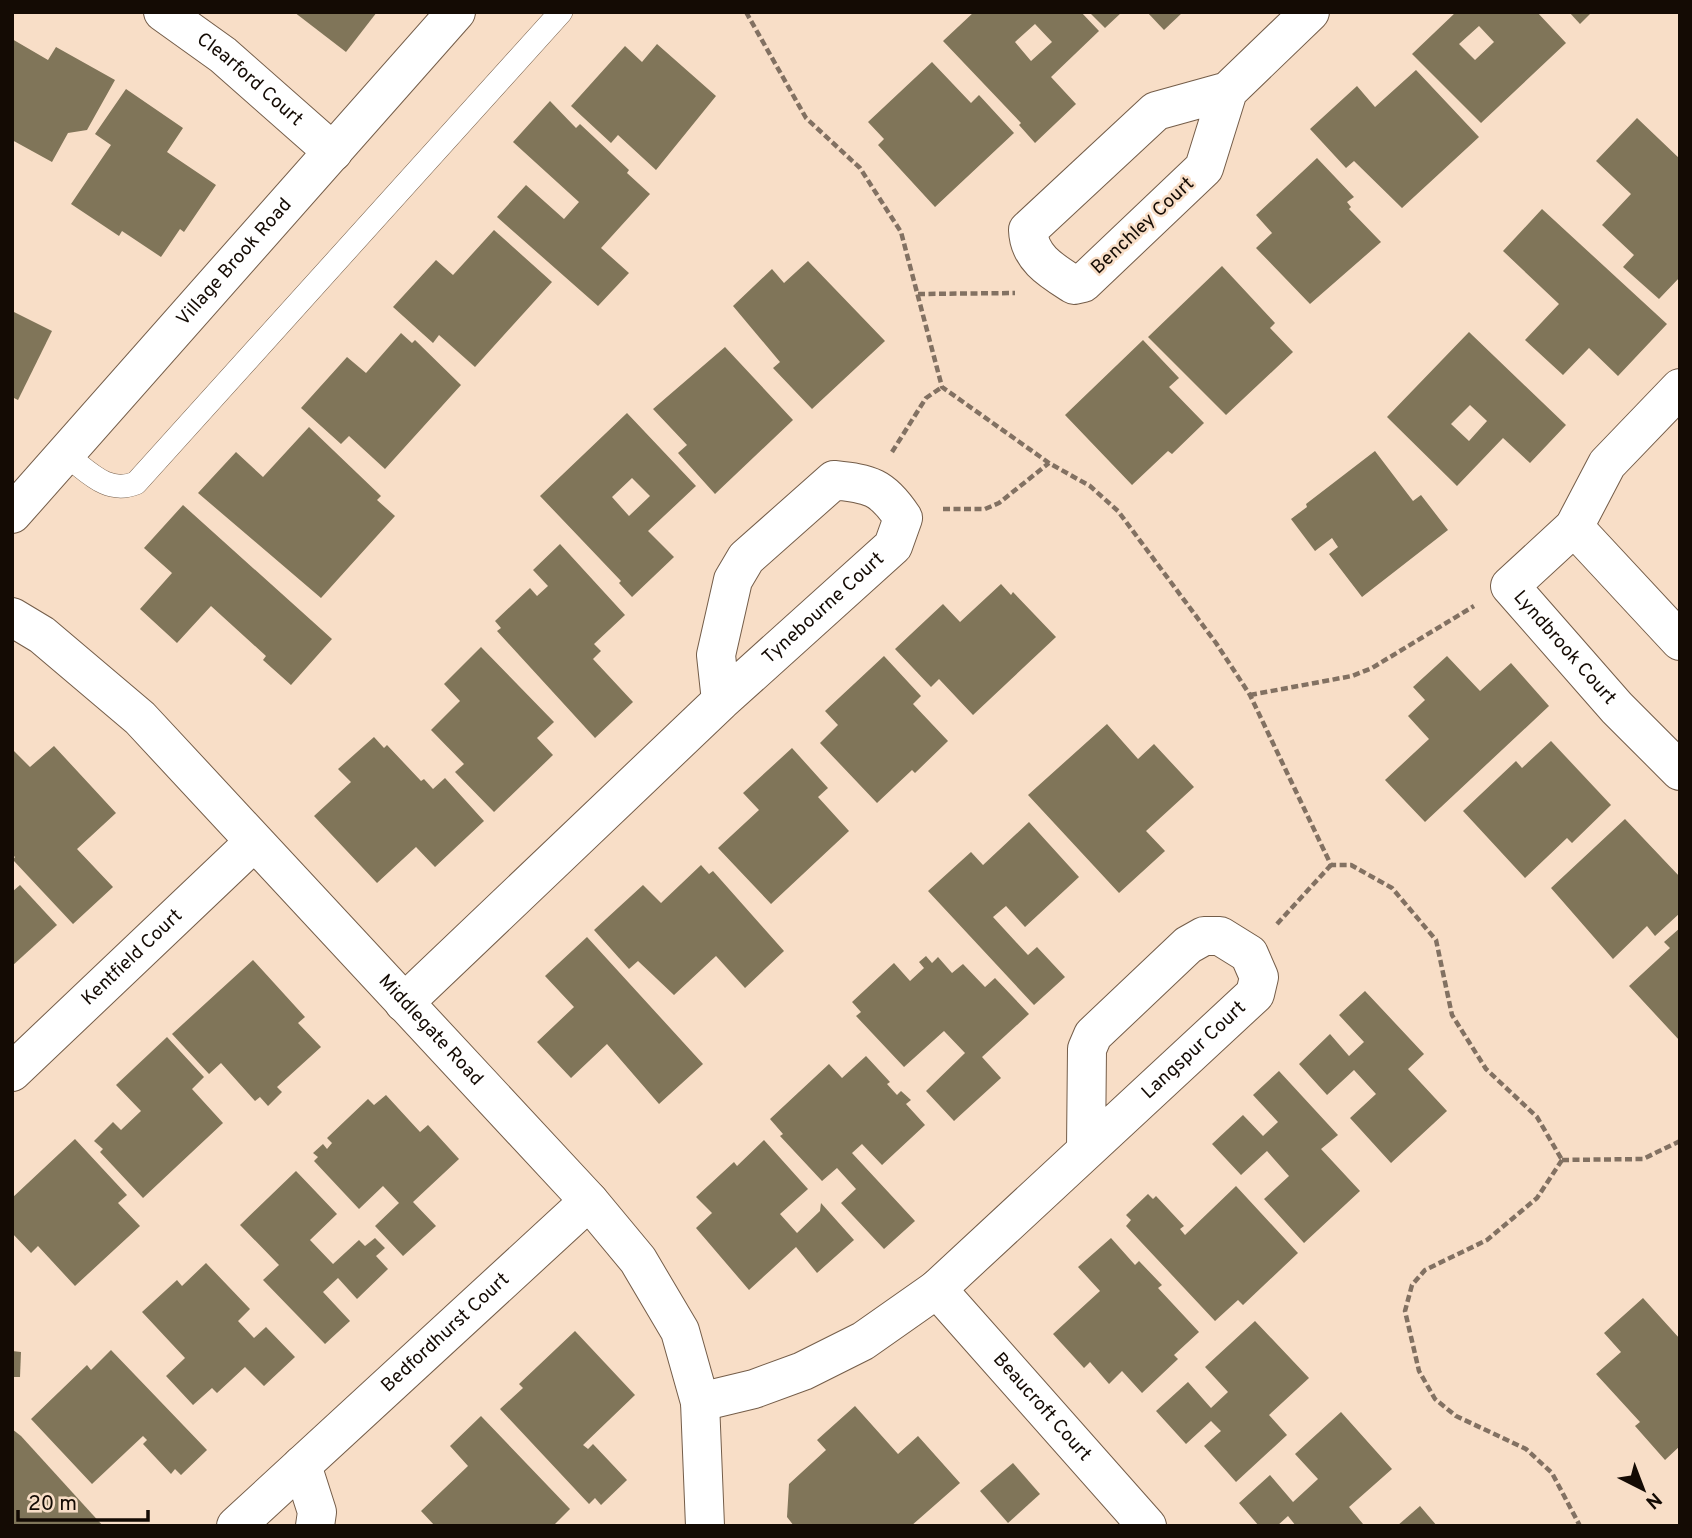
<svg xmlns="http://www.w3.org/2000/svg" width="1692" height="1538" font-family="Overpass,sans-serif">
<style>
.building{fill:#807559;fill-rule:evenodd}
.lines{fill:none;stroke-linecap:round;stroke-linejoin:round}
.lane-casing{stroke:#745d49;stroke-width:24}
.street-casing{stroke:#745d49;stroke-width:40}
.path{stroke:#827162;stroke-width:4.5;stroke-dasharray:7 3.5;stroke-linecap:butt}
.lane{stroke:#fff;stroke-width:23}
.street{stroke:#fff;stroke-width:38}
.labels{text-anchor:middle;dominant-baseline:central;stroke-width:5;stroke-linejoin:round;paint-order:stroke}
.street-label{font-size:19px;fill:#140b04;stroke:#f8dec7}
</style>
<rect width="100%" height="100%" fill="#f8dec7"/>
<g class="building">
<polygon points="294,12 377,12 346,52"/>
<path d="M974,12H1081L1099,31L1051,77L1076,104L1035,143L1019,125L1021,123L943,41ZM1035,24L1052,42L1031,61L1015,42Z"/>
<polygon points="1089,12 1122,12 1105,28"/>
<polygon points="1147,12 1183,12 1164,30"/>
<path d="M1456,12H1537L1566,43L1481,123L1412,54ZM1479,26L1494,42L1475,60L1459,44Z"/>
<polygon points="1569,12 1592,12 1580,24"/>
<polygon points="12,39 48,60 56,47 115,80 87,130 68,133 52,162 12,140"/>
<polygon points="657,44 716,96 656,170 618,135 611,143 571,106 625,46 642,62"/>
<polygon points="932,62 971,103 979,95 1014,133 935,207 878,145 884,139 868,122"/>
<polygon points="1416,70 1479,137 1402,208 1354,161 1346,168 1310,129 1357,86 1375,107"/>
<polygon points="126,89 183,128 167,152 216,185 184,232 180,229 161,257 122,231 119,236 71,204 111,145 95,134"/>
<polygon points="550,101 576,128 580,124 629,170 627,173 650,194 601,248 629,273 598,306 497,217 526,185 564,219 579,202 513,142"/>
<polygon points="1637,118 1680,159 1680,277 1659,299 1623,267 1634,255 1602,225 1631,194 1596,161"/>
<polygon points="1317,158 1354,197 1347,202 1351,207 1349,209 1381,242 1310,304 1256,248 1272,233 1256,215"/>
<polygon points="1542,209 1667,324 1618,376 1589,348 1563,375 1525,340 1559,304 1503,251"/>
<polygon points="494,230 552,282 475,367 439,335 433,343 393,307 436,260 453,275"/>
<polygon points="808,261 885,341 812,409 773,368 780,362 733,306 772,269 784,283"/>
<polygon points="1222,266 1275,323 1270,328 1293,352 1226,415 1148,337"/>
<polygon points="12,311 52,331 18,400 12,397"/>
<path d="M1469,332L1566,425L1530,463L1503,438L1457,486L1387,417ZM1470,405L1487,421L1469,441L1451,424Z"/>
<polygon points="401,333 412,343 415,340 461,385 385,469 349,436 341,444 301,408 347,357 366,373"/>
<polygon points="1143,340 1179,378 1169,387 1204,423 1172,454 1168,451 1132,485 1065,415"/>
<polygon points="725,347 793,420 715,494 678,453 687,445 653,409"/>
<path d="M627,413L696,486L648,531L674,557L632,597L619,583L621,581L540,496ZM632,478L650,496L629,516L612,497Z"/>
<polygon points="309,427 381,496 377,500 395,516 321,598 198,493 236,452 263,477"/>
<polygon points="1375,451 1413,501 1421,495 1448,530 1362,597 1329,554 1338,547 1332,538 1315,551 1291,519 1307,507 1306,504"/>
<polygon points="183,505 332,639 291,685 263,660 266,656 211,606 177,643 140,609 172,573 144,548"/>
<polygon points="560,544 625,615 594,644 601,651 593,659 633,702 595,738 497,631 501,628 495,621 530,588 537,596 548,586 533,570"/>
<polygon points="1001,584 1011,595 1013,592 1056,637 973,715 939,679 931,687 895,649 943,604 960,622"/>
<polygon points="481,647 554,722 537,738 553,755 494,812 455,772 464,764 431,730 460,701 444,684"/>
<polygon points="884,656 921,696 913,704 948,741 915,773 912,770 877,803 820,743 838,725 825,711"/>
<polygon points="1447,656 1480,691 1511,663 1549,706 1425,822 1385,780 1429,739 1408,716 1425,700 1413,687"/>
<polygon points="1107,724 1138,759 1154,744 1194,787 1146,831 1165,851 1119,893 1028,795"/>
<polygon points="374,737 384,748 387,745 421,781 424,779 433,789 445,778 484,821 435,867 416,847 377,883 314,816 351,782 338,769"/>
<polygon points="1551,741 1611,805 1572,843 1567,838 1525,878 1463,811 1516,761 1522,768"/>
<polygon points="54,746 116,813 77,849 113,887 73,924 13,860 15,857 12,854 12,749 30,767"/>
<polygon points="792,748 828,788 818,797 849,831 771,904 718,848 759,810 743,793"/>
<polygon points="1625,819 1680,877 1680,913 1655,936 1647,926 1613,959 1551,888"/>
<polygon points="1029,822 1079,877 1025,927 1006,906 993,917 1028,955 1037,947 1065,977 1034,1005 928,891 971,852 983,865"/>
<polygon points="701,865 709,874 713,871 784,951 745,988 716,956 674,995 638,961 629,969 594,930 643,885 661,903"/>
<polygon points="20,885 57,925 12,966 12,892"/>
<polygon points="1680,928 1680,1041 1629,986 1670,948 1664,942"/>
<polygon points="587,937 703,1064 659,1104 607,1044 571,1078 537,1042 574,1007 545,976"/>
<polygon points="926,956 932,963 938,957 952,973 963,964 985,987 995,978 1029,1014 982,1057 1001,1078 954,1121 926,1091 965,1053 944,1031 904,1067 856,1016 861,1012 852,1002 894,963 910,981 924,968 919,962"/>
<polygon points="253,960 305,1017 298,1023 321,1047 277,1087 282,1092 268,1106 260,1097 255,1101 221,1063 209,1074 172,1034"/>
<polygon points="1365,991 1424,1054 1408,1069 1447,1111 1391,1163 1350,1118 1376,1094 1354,1070 1327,1095 1299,1064 1330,1034 1349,1056 1364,1042 1339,1015"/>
<polygon points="167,1037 204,1077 192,1089 223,1123 143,1198 100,1152 103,1149 94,1141 113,1122 121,1130 141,1111 116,1085"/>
<polygon points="866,1056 890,1082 887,1084 897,1095 901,1091 911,1100 906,1104 925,1125 882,1165 862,1144 852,1153 915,1221 884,1249 841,1203 856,1189 837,1168 822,1181 780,1136 783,1134 770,1119 829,1064 842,1078"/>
<polygon points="1279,1071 1338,1135 1321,1149 1360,1191 1304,1243 1264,1199 1289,1176 1267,1151 1241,1175 1212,1144 1243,1115 1263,1136 1278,1122 1253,1095"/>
<polygon points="386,1095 420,1132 428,1125 459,1159 413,1202 436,1226 403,1256 375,1226 399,1203 383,1186 359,1209 314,1161 318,1157 313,1153 323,1144 327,1149 332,1143 327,1138 368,1099 374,1105"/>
<polygon points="75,1139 127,1195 118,1203 140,1226 75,1286 38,1246 31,1253 12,1233 12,1198"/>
<polygon points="764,1140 808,1189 780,1214 797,1233 820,1211 821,1203 854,1240 817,1273 796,1247 749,1290 696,1228 712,1213 696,1197 734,1162 737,1166"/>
<polygon points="296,1171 337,1214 310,1240 333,1264 359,1240 365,1246 375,1238 385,1248 376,1256 388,1269 357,1299 338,1278 323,1292 350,1321 325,1344 263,1280 279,1265 240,1225"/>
<polygon points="1236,1186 1298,1253 1243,1305 1238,1300 1215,1321 1126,1226 1131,1220 1126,1215 1148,1194 1153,1199 1156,1196 1184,1226 1180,1229 1185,1235"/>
<polygon points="1111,1238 1135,1265 1139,1261 1162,1285 1158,1288 1199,1332 1174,1355 1178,1359 1142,1393 1122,1371 1109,1384 1090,1362 1084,1368 1053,1334 1100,1291 1078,1267"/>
<polygon points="206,1263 250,1309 238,1321 254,1338 266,1327 295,1357 264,1386 245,1367 217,1393 212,1388 193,1405 166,1376 185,1358 142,1312 177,1280 182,1286"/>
<polygon points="1643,1298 1680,1339 1680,1446 1665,1460 1635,1426 1640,1422 1596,1374 1621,1352 1604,1333"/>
<polygon points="1255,1321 1309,1378 1269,1415 1287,1435 1236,1482 1204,1446 1221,1431 1211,1421 1186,1444 1156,1411 1188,1382 1211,1408 1228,1392 1205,1367"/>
<polygon points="575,1331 635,1395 583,1445 588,1449 593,1444 627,1480 601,1505 595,1498 589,1504 500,1409 523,1388 519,1384"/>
<polygon points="111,1350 207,1450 181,1475 175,1469 171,1474 143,1444 147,1440 143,1436 92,1484 31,1419 87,1365 91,1370"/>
<polygon points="12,1351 21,1352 20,1377 12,1377"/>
<polygon points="855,1406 898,1454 918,1436 960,1483 911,1526 794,1526 787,1517 789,1484 826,1450 817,1440"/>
<polygon points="1341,1412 1392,1469 1349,1507 1363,1524 1296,1526 1288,1516 1277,1526 1259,1526 1239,1503 1270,1475 1293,1502 1318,1479 1295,1454"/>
<polygon points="481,1416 570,1509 553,1526 435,1526 421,1511 468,1466 450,1446"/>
<polygon points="12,1429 21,1436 103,1526 12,1526"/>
<polygon points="1013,1463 1040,1494 1008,1523 980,1491"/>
<polygon points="1420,1506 1437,1526 1397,1526"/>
</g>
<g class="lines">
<defs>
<path id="lane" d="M66,455C88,471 107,495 136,483L561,12"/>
<g id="street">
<path id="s1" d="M163,12L223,55L333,152"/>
<path d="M1228,91L1204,168L1083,283L1074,285C1052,271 1029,258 1028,230L1156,111L1228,91L1310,12"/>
<path id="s2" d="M1680,388L1607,464L1574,527L1510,586L1617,708L1680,771"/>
<path id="s3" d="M12,514L456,12"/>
<polyline points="1574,527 1680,641"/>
<path id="s4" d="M12,617L42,635L140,718L589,1201L638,1260L680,1331L700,1402L705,1526"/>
<path id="s5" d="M404,1003L721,701L893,546L903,518C882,486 870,484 834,480L746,558L733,580L716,655L721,701"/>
<path id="s6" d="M12,1072L253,843"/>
<path id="s7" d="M937,1289L1147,1526"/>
<path id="s8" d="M700,1402L754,1389L803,1371L863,1341L937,1289L1255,994L1259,977L1249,954L1220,936H1204L1188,945L1093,1035L1087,1049L1086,1148"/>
<polyline points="302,1465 317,1512 315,1526"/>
<path id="s9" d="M236,1526L589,1201"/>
</g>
</defs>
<use href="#lane" class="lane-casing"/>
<use href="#street" class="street-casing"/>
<g class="path">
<polyline points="746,12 806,118 860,168 901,232 942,387 1049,463 1090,486 1118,511 1216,643 1250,695 1331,865 1351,865 1392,888 1436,940 1452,1015 1486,1069 1537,1117 1562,1160"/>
<polyline points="918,294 1015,293"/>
<polyline points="892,452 926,398 942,387"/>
<polyline points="943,509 985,509 999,503 1049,463"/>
<polyline points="1250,695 1352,676 1372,668 1474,606"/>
<polyline points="1277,924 1331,865"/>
<polyline points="1562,1160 1537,1198 1487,1240 1425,1270 1412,1285 1405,1311 1419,1371 1435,1399 1456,1416 1526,1449 1552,1473 1580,1526"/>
<polyline points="1562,1160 1643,1159 1680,1141"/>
</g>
<use href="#lane" class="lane"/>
<use href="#street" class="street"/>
</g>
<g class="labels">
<g class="street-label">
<text stroke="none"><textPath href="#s1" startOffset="110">Clearford Court</textPath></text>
<text transform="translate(1143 226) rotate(-43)">Benchley Court</text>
<text stroke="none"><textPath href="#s3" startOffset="336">Village Brook Road</textPath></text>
<text stroke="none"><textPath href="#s5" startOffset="576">Tynebourne Court</textPath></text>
<text stroke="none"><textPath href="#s2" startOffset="346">Lyndbrook Court</textPath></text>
<text stroke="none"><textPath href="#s6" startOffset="166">Kentfield Court</textPath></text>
<text stroke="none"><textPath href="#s4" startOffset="590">Middlegate Road</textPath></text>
<text stroke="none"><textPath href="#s8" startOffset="616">Langspur Court</textPath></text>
<text stroke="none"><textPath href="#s9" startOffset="285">Bedfordhurst Court</textPath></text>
<text stroke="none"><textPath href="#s7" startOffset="158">Beaucroft Court</textPath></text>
</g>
</g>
<rect width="1692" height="1538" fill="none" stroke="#140b04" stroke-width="28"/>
<g transform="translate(1643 1489) rotate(138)" stroke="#f8dec7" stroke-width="5" paint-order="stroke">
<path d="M0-5L12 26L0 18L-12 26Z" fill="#140b04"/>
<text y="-10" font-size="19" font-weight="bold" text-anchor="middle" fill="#140b04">N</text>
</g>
<path d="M18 1510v10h130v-10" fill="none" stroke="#140b04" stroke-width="3.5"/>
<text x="28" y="1510" font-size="21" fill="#140b04" stroke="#f8dec7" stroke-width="5" paint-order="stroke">20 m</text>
</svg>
